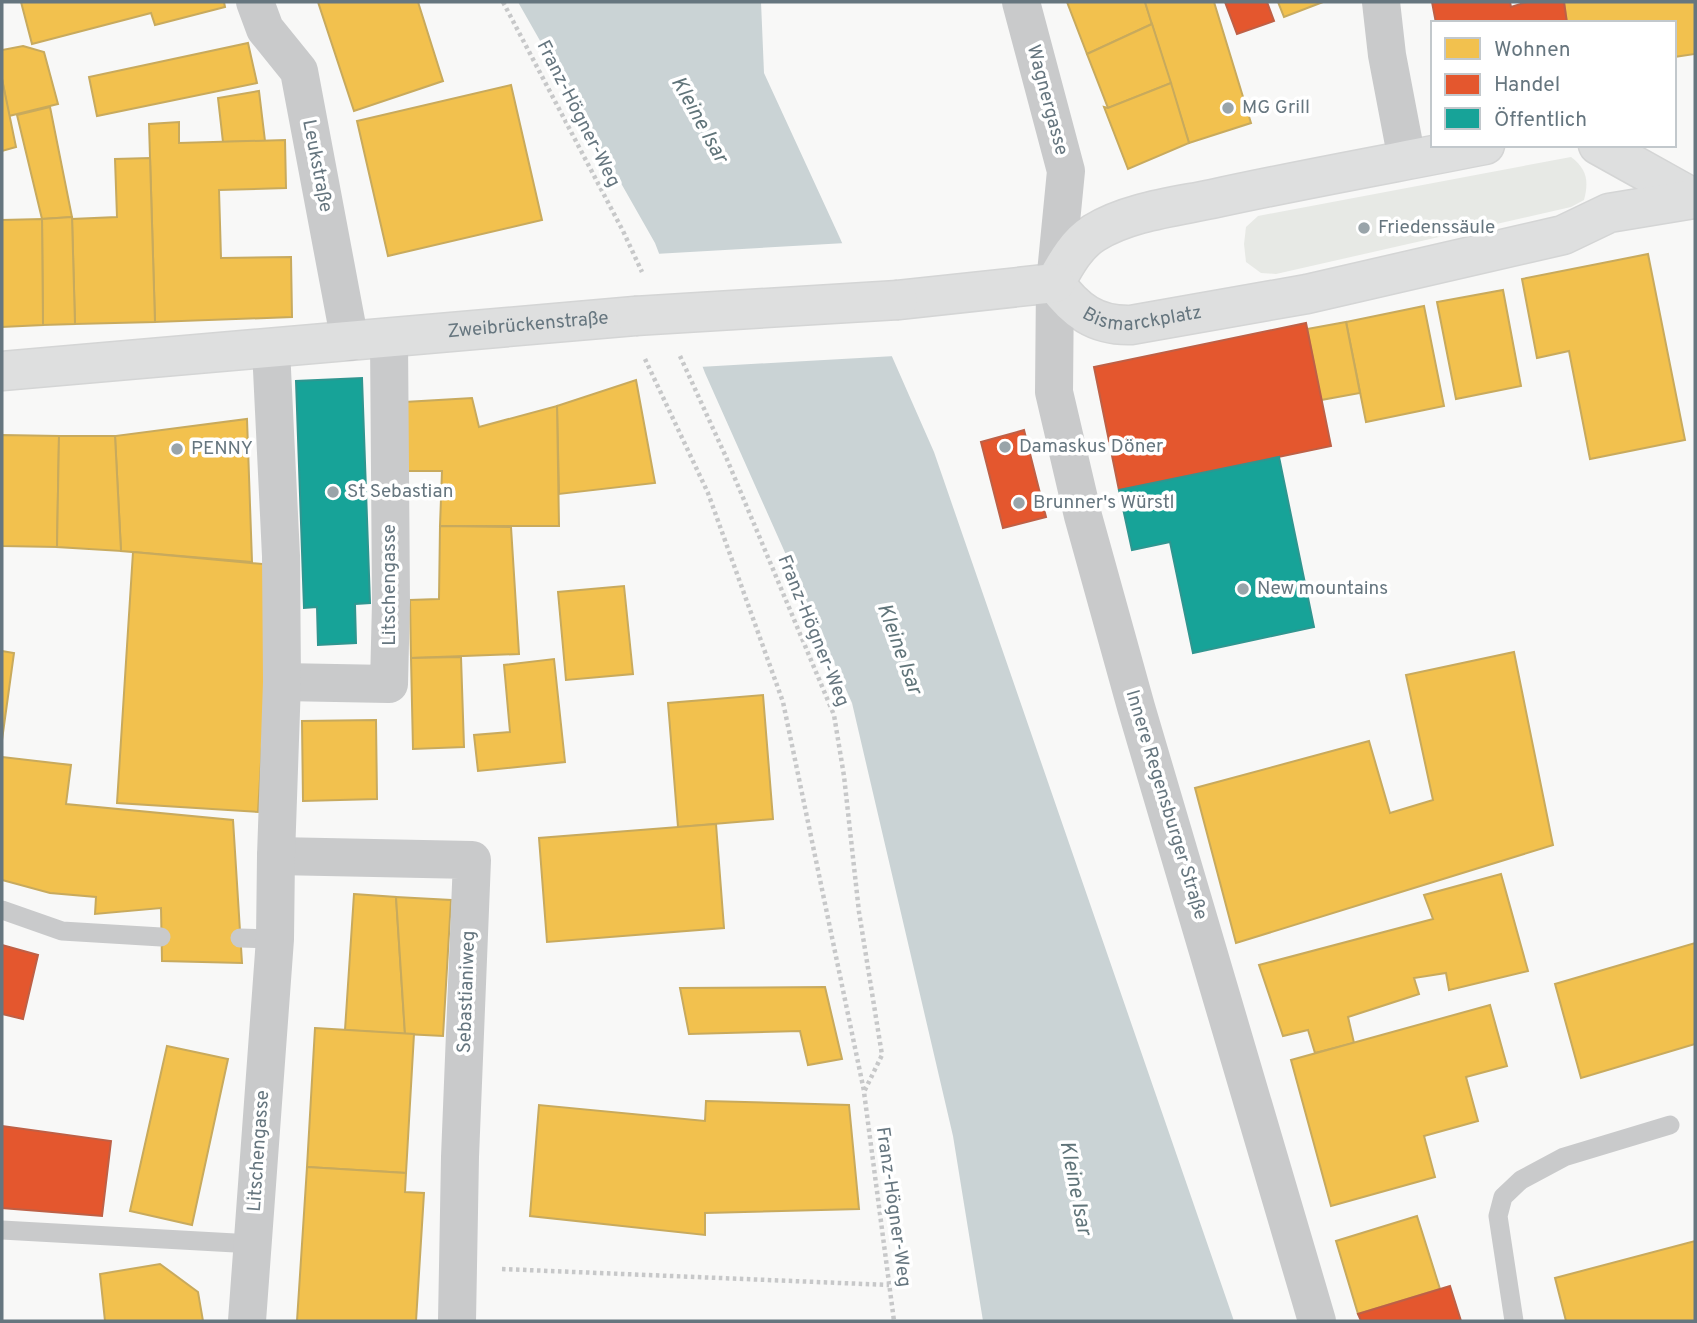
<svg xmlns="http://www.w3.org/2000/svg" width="1697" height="1323" font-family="Overpass,sans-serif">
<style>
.green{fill:#e7e9e5}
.water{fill:#cad3d5}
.pier{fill:#f8f8f7}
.homes{fill:#f2c14e;stroke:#c8aa5d;stroke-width:2}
.shops{fill:#e4572e;stroke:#be6046;stroke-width:2}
.public{fill:#17a398;stroke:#2f9690;stroke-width:2}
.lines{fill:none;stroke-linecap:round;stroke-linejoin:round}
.secondary-casing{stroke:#d4d5d5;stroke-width:41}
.path{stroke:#c7c8c9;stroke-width:4.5;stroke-dasharray:3.5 3.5;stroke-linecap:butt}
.lane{stroke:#c9cacb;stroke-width:19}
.street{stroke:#c9cacb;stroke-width:38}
.secondary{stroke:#dedfdf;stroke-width:38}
.secondary-bridge-casing{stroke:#d4d5d5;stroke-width:41;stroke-linecap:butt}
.secondary-bridge{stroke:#dedfdf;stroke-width:38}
.poi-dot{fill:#99a4a9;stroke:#fff;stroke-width:2.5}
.labels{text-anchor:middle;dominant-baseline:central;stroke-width:7;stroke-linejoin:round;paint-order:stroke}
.street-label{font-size:19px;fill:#66767f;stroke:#fff}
.poi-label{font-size:19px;fill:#66767f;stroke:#fff;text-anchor:start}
.water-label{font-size:21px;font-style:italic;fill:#607479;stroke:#fff}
</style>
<rect width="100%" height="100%" fill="#f8f8f7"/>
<path class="green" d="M1571,157C1587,169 1589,181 1584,200L1571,207L1276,274L1261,273L1246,262L1244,244L1246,227L1258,216Z"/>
<polygon class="water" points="518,2 761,2 764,73 839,236 934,452 1234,1321 983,1321 953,1136 852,703 705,373 655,243"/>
<polygon class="pier" points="846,243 895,356 699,367 655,254"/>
<g class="homes">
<polygon points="21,2 224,2 225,7 155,25 151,13 32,44"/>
<polygon points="318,2 418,2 443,81 354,111"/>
<polygon points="1067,2 1145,2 1152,24 1087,54"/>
<polygon points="1145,2 1214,2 1251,123 1189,143"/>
<polygon points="1278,2 1323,2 1284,17"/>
<polygon points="1564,2 1695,2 1695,54 1674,57 1674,23 1567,23"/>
<polygon points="1152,24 1171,83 1108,108 1087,54"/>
<polygon points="248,43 257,83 97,116 89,77"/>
<polygon points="23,46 44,52 58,104 9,116 2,79 2,50"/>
<polygon points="2,79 16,147 2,151"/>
<polygon points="1171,83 1189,143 1128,169 1104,107 1108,108"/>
<polygon points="511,85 542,220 388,256 357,121"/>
<polygon points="259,91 265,141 223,142 218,98"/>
<polygon points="50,107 72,217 42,219 17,115"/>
<polygon points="179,122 179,143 285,140 286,188 219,190 221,258 291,257 292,317 155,322 149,124"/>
<polygon points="150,158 155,322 75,324 72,219 117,217 115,159"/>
<polygon points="72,217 75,324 43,325 42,219"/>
<polygon points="42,219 43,325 2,327 2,220"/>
<polygon points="1648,254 1685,440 1590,459 1569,351 1537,358 1522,279"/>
<polygon points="1503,290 1521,386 1456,399 1437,302"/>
<polygon points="1424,306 1444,406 1366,422 1346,322"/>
<polygon points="1346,322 1360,393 1321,400 1307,329"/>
<polygon points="636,380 655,483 559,494 557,406"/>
<polygon points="472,398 479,427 557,406 559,526 440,526 442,471 406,471 405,402"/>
<polygon points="247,419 252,562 121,551 115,436"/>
<polygon points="2,435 59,436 57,547 2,546"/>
<polygon points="59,436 115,436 121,551 57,547"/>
<polygon points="440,526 511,527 519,654 411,658 410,600 439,599"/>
<polygon points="133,552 273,565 258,812 117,803"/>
<polygon points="624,586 633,674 566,680 558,592"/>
<polygon points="2,651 14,653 2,740"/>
<polygon points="1514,652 1553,845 1236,943 1195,788 1369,741 1390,813 1433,800 1406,675"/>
<polygon points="461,657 464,747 413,749 411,658"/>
<polygon points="554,659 565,762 478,771 474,735 510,732 504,665"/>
<polygon points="763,695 773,819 678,827 668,703"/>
<polygon points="376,720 377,799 303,801 302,721"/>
<polygon points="2,757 71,765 66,804 233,820 242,963 162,961 161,908 95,914 96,897 50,893 2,880"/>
<polygon points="716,824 724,928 547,942 539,838"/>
<polygon points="1501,874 1528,971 1449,990 1446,973 1414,978 1419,994 1348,1017 1354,1043 1315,1053 1308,1030 1283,1036 1259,965 1433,919 1424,895"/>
<polygon points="354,894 396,897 405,1034 345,1030"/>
<polygon points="396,897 451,900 443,1036 405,1034"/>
<polygon points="1695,943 1695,1044 1581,1078 1555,984"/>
<polygon points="825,987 842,1059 808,1065 800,1031 689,1034 680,988"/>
<polygon points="1490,1005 1507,1066 1466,1077 1478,1121 1424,1136 1435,1177 1331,1206 1291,1060"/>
<polygon points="315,1028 414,1034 406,1173 307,1167"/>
<polygon points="167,1046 228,1059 192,1225 130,1211"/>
<polygon points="706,1101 849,1105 859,1209 705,1213 705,1235 530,1216 539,1105 705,1121"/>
<polygon points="307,1167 406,1173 405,1192 424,1193 416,1321 297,1321"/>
<polygon points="1417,1216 1440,1289 1358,1314 1336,1241"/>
<polygon points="1695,1241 1695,1321 1566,1321 1555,1278"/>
<polygon points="160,1264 198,1292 203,1321 105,1321 100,1274"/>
</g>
<g class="shops">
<polygon points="1225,2 1267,2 1274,21 1237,34"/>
<polygon points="1432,2 1510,2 1511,7 1527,2 1564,2 1567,23 1436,23"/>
<polygon points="1306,323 1331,446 1119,490 1094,367"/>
<polygon points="1024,430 1046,517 1003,528 981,442"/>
<polygon points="2,945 38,955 23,1019 2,1014"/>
<polygon points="2,1126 111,1141 102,1216 2,1208"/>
<polygon points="1450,1286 1461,1321 1361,1321 1358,1314"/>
</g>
<g class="public">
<polygon points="362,378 370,603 355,604 356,643 318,645 317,607 304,608 296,381"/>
<polygon points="1279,457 1314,627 1193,653 1170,542 1132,550 1119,490"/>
</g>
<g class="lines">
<defs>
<g id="secondary">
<polyline points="1598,145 1695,199"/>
<path id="s1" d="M1055,283C1075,310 1095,326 1131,325L1307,294L1563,235L1609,213L1694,199"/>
<path d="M1055,283C1065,265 1076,244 1094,233C1128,212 1173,207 1212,199C1303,179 1394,163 1485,145"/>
<polyline points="898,300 1055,283"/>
<path id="s2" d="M2,371L635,316"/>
</g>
</defs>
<use href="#secondary" class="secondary-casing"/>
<g class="path">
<polyline points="503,2 623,231 642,272"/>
<polyline points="680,356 726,457 834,715 844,776 859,912 882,1055 864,1092 894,1321"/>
<polyline points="645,359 708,493 783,702 864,1091"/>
<polyline points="502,1269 889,1285"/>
</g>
<g class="lane">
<polyline points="2,910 62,931 161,937"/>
<polyline points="240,938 275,939"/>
<polyline points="2,1230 253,1244"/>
<polyline points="1514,1321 1498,1216 1503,1197 1521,1180 1564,1157 1670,1125"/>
</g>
<g class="street">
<polyline points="255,2 265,29 299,71 350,342"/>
<polyline points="1021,2 1066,171 1055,283 1054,392 1083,516 1136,707 1317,1321"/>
<polyline points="1381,2 1387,55 1407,160"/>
<polyline points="282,682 389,684 391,602 389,339"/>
<polyline points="276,856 472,860 460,1157 457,1321"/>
<polyline points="247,1321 275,939 276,856 282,682 281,556 271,349"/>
</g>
<use href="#secondary" class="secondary"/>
<defs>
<polyline id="secondary-bridge" points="635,316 898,300"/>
</defs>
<use href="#secondary-bridge" class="secondary-bridge-casing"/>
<use href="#secondary-bridge" class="secondary-bridge"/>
</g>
<g class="poi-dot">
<circle cx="1228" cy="108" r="7"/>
<circle cx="1364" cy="228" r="7"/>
<circle cx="1005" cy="447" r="7"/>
<circle cx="177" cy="449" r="7"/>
<circle cx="333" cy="492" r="7"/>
<circle cx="1019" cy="503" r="7"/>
<circle cx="1243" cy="589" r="7"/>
</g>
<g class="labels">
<g class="street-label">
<text transform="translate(1047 100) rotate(75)">Wagnergasse</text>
<text transform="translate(578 114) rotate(63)">Franz-Högner-Weg</text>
<text transform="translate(317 166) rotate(79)">Leukstraße</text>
<text stroke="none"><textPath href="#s1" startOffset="102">Bismarckplatz</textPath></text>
<text stroke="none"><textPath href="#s2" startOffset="528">Zweibrückenstraße</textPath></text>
<text transform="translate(390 585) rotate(-90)">Litschengasse</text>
<text transform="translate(813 631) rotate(68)">Franz-Högner-Weg</text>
<text transform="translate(1166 805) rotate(73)">Innere Regensburger Straße</text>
<text transform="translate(467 992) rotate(-88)">Sebastianiweg</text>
<text transform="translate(259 1151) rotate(-86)">Litschengasse</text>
<text transform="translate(893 1207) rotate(82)">Franz-Högner-Weg</text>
</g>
<g class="poi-label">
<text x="1242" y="108">MG Grill</text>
<text x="1378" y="228">Friedenssäule</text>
<text x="1019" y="447">Damaskus Döner</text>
<text x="191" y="449">PENNY</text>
<text x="347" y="492">St Sebastian</text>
<text x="1033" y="503">Brunner's Würstl</text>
<text x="1257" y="589">New mountains</text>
</g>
<g class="water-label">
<text transform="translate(699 120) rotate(61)">Kleine Isar</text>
<text transform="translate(899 649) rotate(70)">Kleine Isar</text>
<text transform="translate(1075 1188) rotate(79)">Kleine Isar</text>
</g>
</g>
<rect width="1697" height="1323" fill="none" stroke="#66767f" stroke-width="7"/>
<rect x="1431" y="21" width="245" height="126" fill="#ffffff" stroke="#c2c8cc" stroke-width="2"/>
<rect x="1445" y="38" width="35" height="21" fill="#f2c14e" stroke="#c2c8cc" stroke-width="2"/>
<text x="1494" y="56" font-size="21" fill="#66767f">Wohnen</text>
<rect x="1445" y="74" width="35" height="21" fill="#e4572e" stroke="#c2c8cc" stroke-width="2"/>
<text x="1494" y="91" font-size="21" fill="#66767f">Handel</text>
<rect x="1445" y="108" width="35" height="21" fill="#17a398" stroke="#c2c8cc" stroke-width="2"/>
<text x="1494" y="126" font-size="21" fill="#66767f">Öffentlich</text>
</svg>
